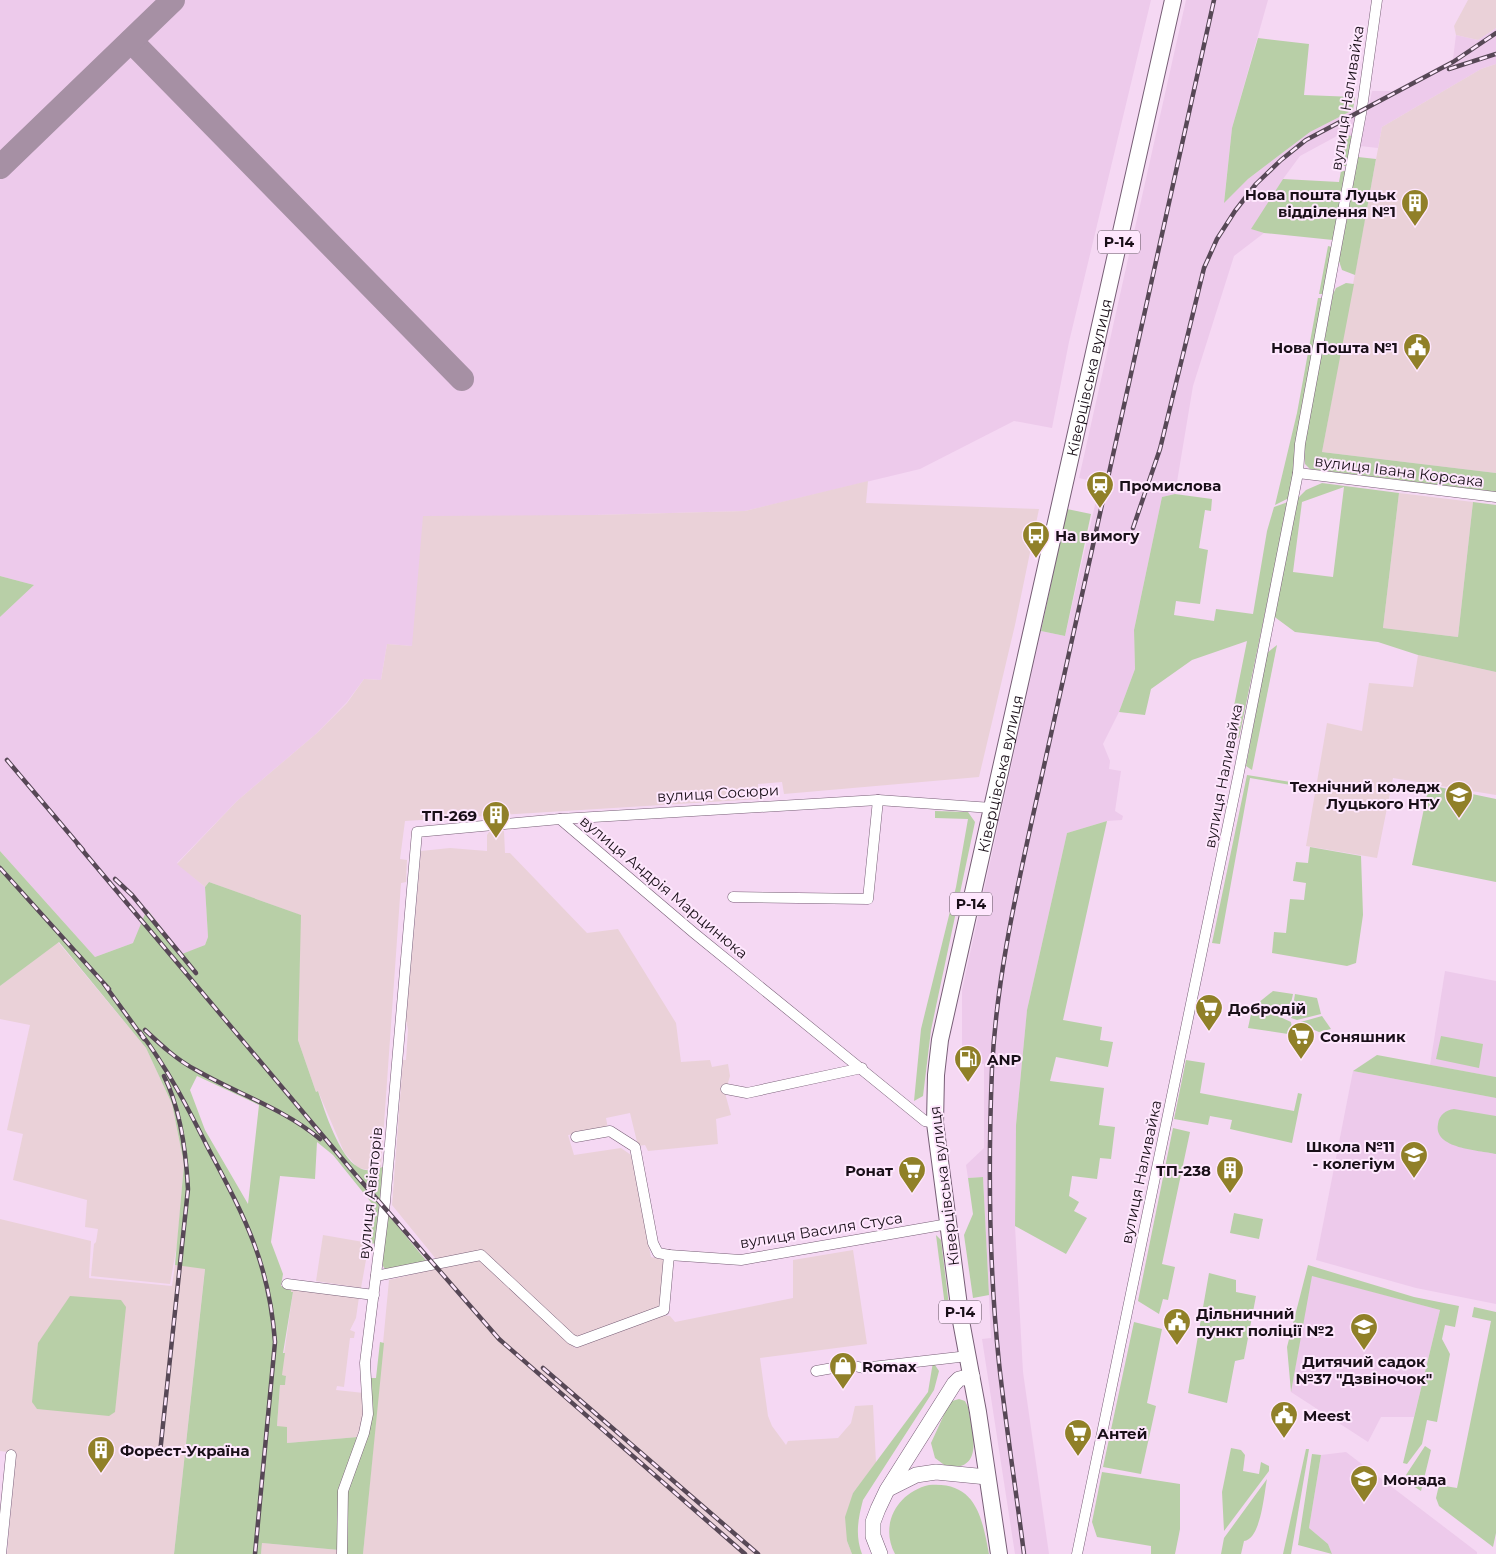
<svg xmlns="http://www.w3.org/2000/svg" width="1496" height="1554" font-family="Montserrat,sans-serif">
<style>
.built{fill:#edcaeb}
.industrial{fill:#ead1d8}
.green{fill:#b8cfa7;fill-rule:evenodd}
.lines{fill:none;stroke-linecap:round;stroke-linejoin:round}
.taxiway{stroke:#a690a4;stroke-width:24}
.minor-casing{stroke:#775e76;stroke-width:11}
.secondary-casing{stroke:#775e76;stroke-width:16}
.primary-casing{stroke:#775e76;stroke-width:18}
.minor{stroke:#fff;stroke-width:10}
.secondary{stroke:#fff;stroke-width:15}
.primary{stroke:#fff;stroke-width:16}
.rail-casing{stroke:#574856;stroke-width:4.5}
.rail{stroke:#fee7fd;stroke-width:2.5;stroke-dasharray:8;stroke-linecap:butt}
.labels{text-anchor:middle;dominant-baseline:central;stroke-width:4;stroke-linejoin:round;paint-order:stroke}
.shield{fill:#fee7fd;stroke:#5e505d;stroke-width:1}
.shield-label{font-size:14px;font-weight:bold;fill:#190f18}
.street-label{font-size:15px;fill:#190f18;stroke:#fee7fd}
.poi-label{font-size:15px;font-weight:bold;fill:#190f18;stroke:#fee7fd;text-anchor:start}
</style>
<rect width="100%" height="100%" fill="#f5d8f3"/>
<g class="built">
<polygon points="0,0 1151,0 1069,342 1052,428 1014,421 920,469 745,511 594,515 412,646 387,644 381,680 364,679 347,702 317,733 237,801 177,863 205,887 208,937 205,945 182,955 133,943 95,957 0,851 0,617 34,585 0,576"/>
<polygon points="1186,0 1268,0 1232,128 1224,202 1248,179 1310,132 1353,110 1357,111 1352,136 1337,136 1300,156 1283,179 1252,229 1264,233 1234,256 1193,386 1175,494 1162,497 1134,630 1135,669 1119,712 1103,744 1110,761 1109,769 1121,771 1115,811 1123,816 1122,820 1107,821 1067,833 1027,1010 1016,1125 1015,1226 1023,1372 1049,1554 1015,1554 982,1339 991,1338 983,1177 968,1178 966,1165 984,1148 984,1064 962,1061 962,990 1041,631 1065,636 1100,483 1079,478"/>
<polygon points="1496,28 1496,64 1481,69 1382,127 1378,148 1360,146 1372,91 1393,91 1453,59 1456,35 1478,40"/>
<polygon points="1445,971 1496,981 1496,1077 1430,1065"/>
<polygon points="1353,1071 1496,1098 1496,1304 1416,1288 1316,1260"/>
<polygon points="1311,1275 1440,1310 1414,1417 1381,1417 1368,1442 1291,1392"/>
<polygon points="1346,1452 1477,1552 1477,1554 1332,1554 1328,1544 1309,1528 1321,1455"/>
</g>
<g class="industrial">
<polygon points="1468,0 1496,0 1496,28 1478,40 1456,35 1454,26"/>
<polygon points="1496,64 1496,473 1322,452 1382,127 1481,69"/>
<polygon points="868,481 866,503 1039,509 1015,625 979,777 784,794 782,782 758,784 759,799 405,821 400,859 407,860 406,882 401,883 381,1167 376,1171 358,1168 344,1152 318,1091 316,1092 298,1040 300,915 209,882 205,887 177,864 237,801 317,733 347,703 364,679 381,680 387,644 412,646 423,516 594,515 745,511"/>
<polygon points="1399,493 1473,502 1458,637 1383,628"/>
<polygon points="1418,655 1496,672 1496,795 1393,778 1377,858 1306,846 1327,723 1362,731 1369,683 1413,687"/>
<polygon points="504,831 505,853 510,853 587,933 618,929 676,1023 681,1062 710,1060 712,1067 728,1064 730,1076 725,1093 731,1115 716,1119 718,1144 648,1151 645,1145 638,1146 630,1113 606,1118 608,1129 568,1135 574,1155 621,1148 631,1155 651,1257 664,1260 661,1306 579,1338 574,1337 484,1252 436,1259 392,1205 403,1060 406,1060 408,1029 406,1021 421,851 450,848 487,851 487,835 489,832"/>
<polygon points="58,942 146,1048 172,1104 184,1164 177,1245 170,1284 91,1276 94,1244 96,1242 98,1229 85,1227 87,1200 13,1180 23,1134 7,1130 30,1025 0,1019 0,986"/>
<polygon points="0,1219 91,1241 89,1278 172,1286 175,1265 205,1268 174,1554 7,1554 16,1453 0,1451"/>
<polygon points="323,1235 369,1243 361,1288 316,1281"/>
<polygon points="853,1250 867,1344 760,1358 768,1416 772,1426 786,1445 788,1441 838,1438 851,1423 855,1406 873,1405 876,1463 853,1493 847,1541 852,1554 363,1554 389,1280 468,1261 482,1260 499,1273 575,1348 660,1315 670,1316 675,1322 793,1298 793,1260"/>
<polygon points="291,1288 359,1297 356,1318 350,1330 355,1332 354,1338 350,1338 344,1387 337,1386 336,1390 364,1393 365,1414 358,1437 287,1443 277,1426 280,1385 285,1385 286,1376 281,1375 293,1292 291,1292"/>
<polygon points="262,1543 339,1550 338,1554 261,1554"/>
</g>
<g class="green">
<polygon points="1258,38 1309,44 1304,95 1355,97 1353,110 1310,132 1248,179 1224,203 1232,128"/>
<polygon points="1346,135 1352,136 1347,166 1341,166"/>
<polygon points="1358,157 1376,159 1355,275 1342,270 1339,261"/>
<polygon points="1341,171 1346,171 1333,240 1264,233 1251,229 1283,179 1339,182"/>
<polygon points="1328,246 1332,247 1323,294 1319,294"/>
<polygon points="1346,283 1354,284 1322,452 1496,473 1496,492 1310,469 1305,464 1304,447 1333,294 1336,288"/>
<polygon points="1318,298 1322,298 1294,454 1295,465 1289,498 1275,505 1297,413"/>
<path d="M1322,483L1399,493L1383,628L1458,637L1473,502L1496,505V672L1418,655L1378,642L1295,632L1272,615L1295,501L1306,490ZM1344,487L1333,577L1293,572L1302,502Z"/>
<polygon points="1175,494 1212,499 1211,511 1205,510 1199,548 1208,550 1200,604 1176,601 1174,615 1214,621 1216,609 1253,614 1267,531 1274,507 1288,502 1239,738 1227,741 1247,641 1192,660 1151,689 1145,715 1119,712 1135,669 1134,630 1162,497"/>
<polygon points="1067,509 1091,514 1065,636 1041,631"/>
<polygon points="0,576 34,585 0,617"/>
<polygon points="1277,645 1252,770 1246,766 1267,653"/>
<polygon points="1247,775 1316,786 1315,789 1250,778 1220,944 1212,943"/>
<polygon points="1429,785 1496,799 1496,882 1412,865"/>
<polygon points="935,811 968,812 975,822 931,1030 923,1096 914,1101 921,1029 956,887 968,819 935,818"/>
<polygon points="1107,821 1063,1020 1102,1027 1100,1040 1113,1042 1108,1067 1056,1057 1050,1081 1104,1088 1099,1125 1115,1127 1111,1159 1100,1158 1097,1179 1072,1176 1069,1196 1079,1202 1074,1211 1087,1218 1066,1254 1015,1226 1016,1125 1027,1010 1067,833"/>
<polygon points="1310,847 1361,856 1363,915 1356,963 1347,966 1272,953 1274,932 1286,933 1290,899 1304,900 1306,883 1293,881 1296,862 1308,863"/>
<path d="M0,851L95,957L133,943L147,909L182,954L205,945L208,937L205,887L209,882L301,915L298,1040L316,1092L318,1091C325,1112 339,1156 358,1167C367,1173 375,1169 383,1167L377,1244L369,1243L374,1206L333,1155L317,1142L315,1179L280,1176L271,1242L283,1274L281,1286L291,1288V1292H293L283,1353H285L282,1375L286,1376L285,1385H280L277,1426L287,1427V1443L358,1437L340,1489L339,1550L262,1543L261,1554H174L205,1269L175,1265L184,1164L172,1104L146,1048L59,942L0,986ZM197,1076L259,1105L248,1204L205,1130L190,1090Z"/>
<polygon points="1273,991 1293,994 1288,1017 1258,1003"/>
<polygon points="1295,994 1317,998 1321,1014 1297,1020 1291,1018"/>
<polygon points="1256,1006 1291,1022 1292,1029 1288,1034 1248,1028 1251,1014"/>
<polygon points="1322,1016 1331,1029 1319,1032 1297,1023"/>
<polygon points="1441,1036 1483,1044 1479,1068 1436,1059"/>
<polygon points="1377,1055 1496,1077 1496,1098 1353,1071"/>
<polygon points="1186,1060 1205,1063 1200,1093 1294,1111 1298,1093 1302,1094 1292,1143 1230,1129 1232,1120 1210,1116 1208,1125 1174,1119"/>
<path d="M1454,1109L1496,1116V1154C1479,1150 1433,1149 1438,1124C1439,1115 1446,1110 1454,1109Z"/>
<polygon points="1173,1128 1190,1132 1162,1264 1175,1267 1168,1300 1163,1299 1159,1314 1138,1301"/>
<polygon points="983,1177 989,1295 973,1298 964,1235 973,1214 968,1178"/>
<polygon points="386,1212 429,1264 385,1269 381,1263"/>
<polygon points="1234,1213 1263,1219 1259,1239 1230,1233"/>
<polygon points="936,1235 941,1240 951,1322 947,1322"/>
<polygon points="1308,1265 1414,1297 1459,1306 1455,1327 1445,1325 1442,1339 1450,1354 1437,1422 1427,1420 1422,1444 1407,1464 1403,1463 1440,1310 1312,1276 1291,1392 1287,1347"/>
<polygon points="1209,1273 1236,1280 1236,1292 1256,1296 1244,1359 1235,1361 1227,1403 1188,1393"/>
<polygon points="70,1296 121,1300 126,1307 115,1412 109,1416 37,1409 32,1402 38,1343"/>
<polygon points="1474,1307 1496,1312 1496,1533 1493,1547 1439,1506 1436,1498 1439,1485 1457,1488 1491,1321 1472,1317"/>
<polygon points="1134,1322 1162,1329 1147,1403 1156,1406 1141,1474 1103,1467"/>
<polygon points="380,1342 384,1343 363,1554 345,1554 346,1491 367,1434 368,1378 376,1378"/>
<path d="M933,1362L939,1371L934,1390L863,1500C858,1519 855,1535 862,1554H852L847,1541L845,1517L853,1493L928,1392Z"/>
<path d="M959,1399L965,1401L968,1407C972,1430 986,1471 947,1467L935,1458L931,1443L948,1406L952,1401Z"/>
<polygon points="1425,1446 1431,1450 1421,1491 1410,1484 1412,1480 1406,1475"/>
<polygon points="1231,1448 1241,1450 1245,1455 1243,1471 1259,1474 1261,1462 1269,1466 1269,1471 1224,1531 1222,1492"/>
<polygon points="1306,1449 1309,1449 1291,1554 1283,1554"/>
<polygon points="1312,1454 1321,1455 1309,1528 1328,1544 1332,1554 1298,1545"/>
<polygon points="1102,1472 1180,1484 1180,1529 1175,1554 1151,1554 1151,1546 1097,1537 1092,1522"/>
<path d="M1267,1479C1264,1494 1261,1539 1244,1541L1241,1554H1221L1224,1538Z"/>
<path d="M929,1485C976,1481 982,1517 989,1554H895C879,1524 898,1492 929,1485Z"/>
</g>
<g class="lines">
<g class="taxiway">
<polyline points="131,41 462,379"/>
<polyline points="0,167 173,0"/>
</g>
<defs>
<g id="minor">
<polyline points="1298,473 1496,497"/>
<polyline points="560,819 878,800 992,808"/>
<polyline points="733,897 868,899 878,800"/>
<polyline points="726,1089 747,1093 862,1068"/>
<polyline points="576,1137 610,1131 635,1147 653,1243 658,1253 669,1255"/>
<polyline points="376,1276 481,1255 571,1339 577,1342 664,1310 669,1255 741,1260 948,1224"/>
<polyline points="287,1284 374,1295"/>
<polyline points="816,1371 850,1365 863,1368 968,1356"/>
<polyline points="1,1554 11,1455"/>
<polyline points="342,1554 343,1491 364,1433 368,1414 365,1363 385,1202 417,832 560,819 694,933 925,1121 935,1123"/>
<polyline points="1077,1554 1239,772 1298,473 1300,444 1362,108 1377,0"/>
</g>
<g id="secondary">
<polyline points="888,1489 916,1475 936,1472 987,1477"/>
<polyline points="880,1554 873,1536 873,1522 878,1509 887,1490 954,1384 959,1379 972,1376"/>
</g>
<g id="primary">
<path id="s1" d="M999,1554L978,1412L961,1321L935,1123L936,1075L940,1040L1173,0"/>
</g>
</defs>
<use href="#minor" class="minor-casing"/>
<use href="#secondary" class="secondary-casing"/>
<use href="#primary" class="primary-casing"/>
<use href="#minor" class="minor"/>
<use href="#secondary" class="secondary"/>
<use href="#primary" class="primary"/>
<defs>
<g id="rail">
<polyline points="1449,69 1496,54"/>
<polyline points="1133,528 1160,449 1204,268 1217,239 1235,211 1256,184 1281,160 1306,140 1453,62 1496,33"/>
<polyline points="7,760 83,850"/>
<polyline points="78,845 355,1174 499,1339 745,1554"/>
<polyline points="0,868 109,989"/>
<polyline points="115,879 132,895 196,973"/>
<polyline points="104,984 144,1039"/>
<path d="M145,1030C161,1045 177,1060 196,1070C237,1094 283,1108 320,1139"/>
<path d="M140,1032C167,1068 187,1106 207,1146C244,1216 269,1261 275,1342L255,1554"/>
<polyline points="543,1368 758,1554"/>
<path d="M160,1453L188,1189C186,1151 181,1110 164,1076"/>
<path d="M1024,1554C1016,1490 1006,1427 999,1363C989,1266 988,1167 992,1069C996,985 1014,902 1032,820L1214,0"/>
</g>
</defs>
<use href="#rail" class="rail-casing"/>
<use href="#rail" class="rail"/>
</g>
<defs>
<symbol id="building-pin" viewBox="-11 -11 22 30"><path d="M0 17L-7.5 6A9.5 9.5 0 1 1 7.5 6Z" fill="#908028" stroke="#fee7fd"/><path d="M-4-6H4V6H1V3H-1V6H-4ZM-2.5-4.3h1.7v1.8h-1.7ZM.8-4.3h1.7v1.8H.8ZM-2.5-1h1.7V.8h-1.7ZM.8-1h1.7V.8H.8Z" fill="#fff"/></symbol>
<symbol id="civic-pin" viewBox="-11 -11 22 30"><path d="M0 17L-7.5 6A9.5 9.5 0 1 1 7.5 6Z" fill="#908028" stroke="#fee7fd"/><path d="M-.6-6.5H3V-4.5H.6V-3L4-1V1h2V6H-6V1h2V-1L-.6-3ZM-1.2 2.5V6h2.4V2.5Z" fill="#fff"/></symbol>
<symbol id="station-pin" viewBox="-11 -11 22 30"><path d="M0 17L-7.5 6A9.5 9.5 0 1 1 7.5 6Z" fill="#908028" stroke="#fee7fd"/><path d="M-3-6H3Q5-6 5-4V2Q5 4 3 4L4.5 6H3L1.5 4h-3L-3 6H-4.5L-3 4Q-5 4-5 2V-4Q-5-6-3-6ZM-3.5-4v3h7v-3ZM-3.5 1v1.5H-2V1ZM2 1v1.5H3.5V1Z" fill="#fff"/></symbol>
<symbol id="bus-pin" viewBox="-11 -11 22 30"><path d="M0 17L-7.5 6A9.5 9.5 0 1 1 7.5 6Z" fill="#908028" stroke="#fee7fd"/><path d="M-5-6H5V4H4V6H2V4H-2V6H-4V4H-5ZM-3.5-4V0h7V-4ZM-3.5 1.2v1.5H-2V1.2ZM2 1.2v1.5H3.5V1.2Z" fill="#fff"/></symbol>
<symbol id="university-pin" viewBox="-11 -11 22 30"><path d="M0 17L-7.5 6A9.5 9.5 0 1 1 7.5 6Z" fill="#908028" stroke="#fee7fd"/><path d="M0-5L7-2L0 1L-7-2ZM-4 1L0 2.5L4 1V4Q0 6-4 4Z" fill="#fff"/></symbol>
<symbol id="supermarket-pin" viewBox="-11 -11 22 30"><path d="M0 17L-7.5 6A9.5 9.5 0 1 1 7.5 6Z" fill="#908028" stroke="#fee7fd"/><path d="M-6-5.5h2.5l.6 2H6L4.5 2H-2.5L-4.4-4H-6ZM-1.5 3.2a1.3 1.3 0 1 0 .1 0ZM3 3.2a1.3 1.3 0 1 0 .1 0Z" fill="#fff"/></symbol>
<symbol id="fuel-pin" viewBox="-11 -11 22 30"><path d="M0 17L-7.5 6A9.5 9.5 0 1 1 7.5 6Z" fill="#908028" stroke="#fee7fd"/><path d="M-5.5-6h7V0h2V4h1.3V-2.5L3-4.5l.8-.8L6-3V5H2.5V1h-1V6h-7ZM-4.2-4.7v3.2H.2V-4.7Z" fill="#fff"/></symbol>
<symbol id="school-pin" viewBox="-11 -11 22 30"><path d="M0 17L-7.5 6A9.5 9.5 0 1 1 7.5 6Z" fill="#908028" stroke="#fee7fd"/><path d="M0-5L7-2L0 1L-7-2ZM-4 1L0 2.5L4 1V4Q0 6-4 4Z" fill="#fff"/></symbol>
<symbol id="shop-pin" viewBox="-11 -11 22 30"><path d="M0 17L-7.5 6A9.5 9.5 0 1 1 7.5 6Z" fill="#908028" stroke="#fee7fd"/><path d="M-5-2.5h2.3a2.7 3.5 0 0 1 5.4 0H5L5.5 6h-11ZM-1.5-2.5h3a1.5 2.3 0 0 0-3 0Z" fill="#fff"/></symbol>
</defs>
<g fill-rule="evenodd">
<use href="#building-pin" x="1399" y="187" width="32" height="43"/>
<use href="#civic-pin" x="1401" y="331" width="32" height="43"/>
<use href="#station-pin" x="1084" y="469" width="32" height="43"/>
<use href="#bus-pin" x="1020" y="519" width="32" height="43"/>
<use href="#university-pin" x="1443" y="779" width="32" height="43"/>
<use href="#building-pin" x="480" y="799" width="32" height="43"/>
<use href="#supermarket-pin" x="1193" y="992" width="32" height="43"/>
<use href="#supermarket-pin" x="1285" y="1020" width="32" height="43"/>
<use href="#fuel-pin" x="952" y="1043" width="32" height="43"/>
<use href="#school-pin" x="1398" y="1139" width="32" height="43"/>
<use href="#supermarket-pin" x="896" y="1154" width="32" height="43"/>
<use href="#building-pin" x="1214" y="1154" width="32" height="43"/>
<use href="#civic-pin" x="1161" y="1306" width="32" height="43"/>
<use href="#school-pin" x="1348" y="1311" width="32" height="43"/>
<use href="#shop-pin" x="827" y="1350" width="32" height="43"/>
<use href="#civic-pin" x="1268" y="1399" width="32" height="43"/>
<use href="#supermarket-pin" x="1062" y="1417" width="32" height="43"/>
<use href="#building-pin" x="85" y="1434" width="32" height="43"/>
<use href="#university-pin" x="1348" y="1463" width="32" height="43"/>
</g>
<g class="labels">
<g class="shield">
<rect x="1098" y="230.5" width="42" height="23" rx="4"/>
<rect x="950" y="892.5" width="42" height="23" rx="4"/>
<rect x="939" y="1300.5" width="42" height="23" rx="4"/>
</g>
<g class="shield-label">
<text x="1119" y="242">Р-14</text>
<text x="971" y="904">Р-14</text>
<text x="960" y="1312">Р-14</text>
</g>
<g class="street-label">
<text transform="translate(1347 98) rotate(-81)">вулиця Наливайка</text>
<text stroke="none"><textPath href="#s1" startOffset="1198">Ківерцівська вулиця</textPath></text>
<text transform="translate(1399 471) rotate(7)">вулиця Івана Корсака</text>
<text stroke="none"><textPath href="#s1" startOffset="792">Ківерцівська вулиця</textPath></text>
<text transform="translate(1223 776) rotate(-79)">вулиця Наливайка</text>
<text transform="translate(718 793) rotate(-3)">вулиця Сосюри</text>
<text transform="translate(664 887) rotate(40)">вулиця Андрія Марцинюка</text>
<text transform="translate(1141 1172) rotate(-78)">вулиця Наливайка</text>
<text transform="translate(944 1186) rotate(-97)">Ківерцівська вулиця</text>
<text transform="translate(370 1193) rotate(-84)">вулиця Авіаторів</text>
<text transform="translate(821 1230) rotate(-9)">вулиця Василя Стуса</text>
</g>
<g class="poi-label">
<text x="1396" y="194" text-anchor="end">Нова пошта Луцьк<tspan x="1396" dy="17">відділення №1</tspan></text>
<text x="1398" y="347" text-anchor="end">Нова Пошта №1</text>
<text x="1119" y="485">Промислова</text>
<text x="1055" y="535">На вимогу</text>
<text x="1440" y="786" text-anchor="end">Технічний коледж<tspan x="1440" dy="17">Луцького НТУ</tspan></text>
<text x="477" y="815" text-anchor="end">ТП-269</text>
<text x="1228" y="1008">Добродій</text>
<text x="1320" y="1036">Соняшник</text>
<text x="987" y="1059">ANP</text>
<text x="1395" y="1146" text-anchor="end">Школа №11<tspan x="1395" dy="17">- колегіум</tspan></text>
<text x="893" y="1170" text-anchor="end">Ронат</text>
<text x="1211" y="1170" text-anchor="end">ТП-238</text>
<text x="1196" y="1313">Дільничний<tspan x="1196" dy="17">пункт поліції №2</tspan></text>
<text x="1364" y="1361" text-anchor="middle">Дитячий садок<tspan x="1364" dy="17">№37 "Дзвіночок"</tspan></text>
<text x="862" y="1366">Romax</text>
<text x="1303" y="1415">Meest</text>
<text x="1097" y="1433">Антей</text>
<text x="120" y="1450">Форест-Україна</text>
<text x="1383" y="1479">Монада</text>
</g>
</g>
</svg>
